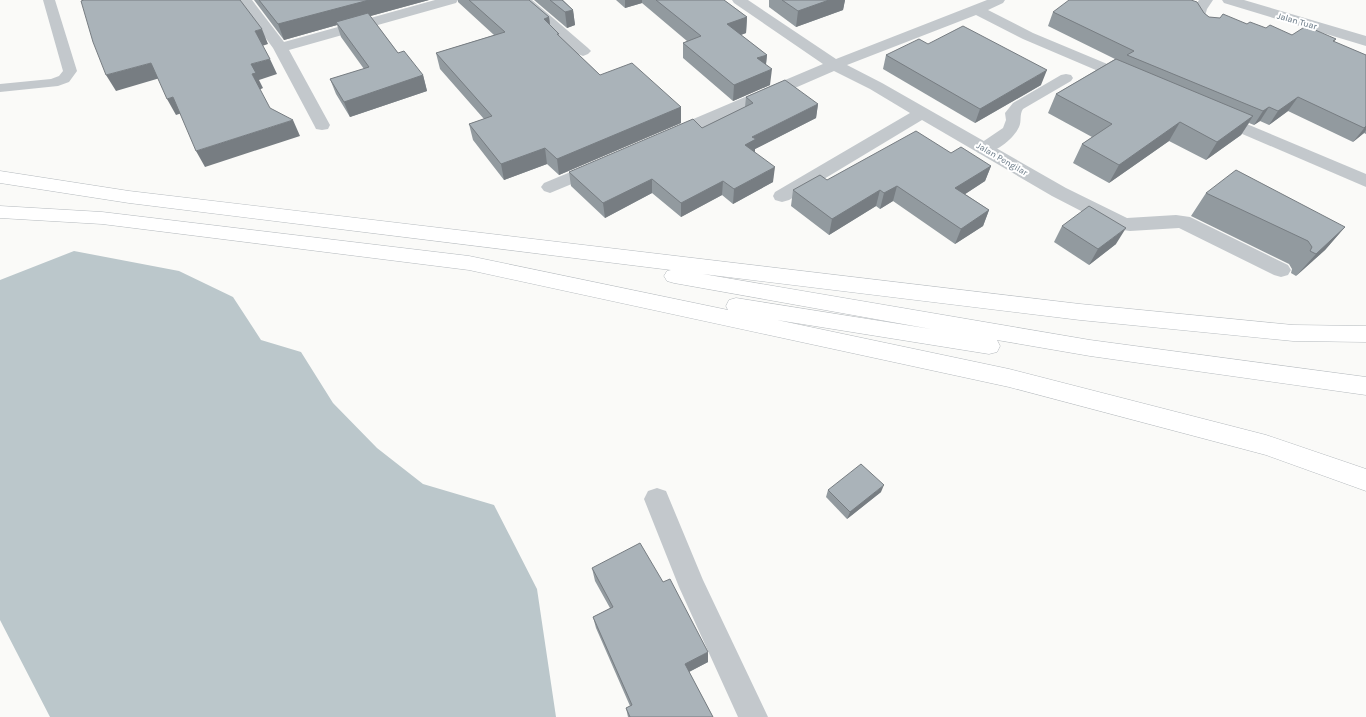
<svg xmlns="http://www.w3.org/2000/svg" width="1366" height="717" font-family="Karla,sans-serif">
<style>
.water{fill:#bbc7cb}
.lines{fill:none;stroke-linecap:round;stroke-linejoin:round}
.highway-casing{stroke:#b4b9bd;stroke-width:1}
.lane{fill:#c3c8cc;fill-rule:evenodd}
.street{fill:#c3c8cc;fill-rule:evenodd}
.highway{fill:#fff;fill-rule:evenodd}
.wall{fill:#929a9f}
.shaded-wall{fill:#777d82}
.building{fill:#aab3b9;stroke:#777d82}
.labels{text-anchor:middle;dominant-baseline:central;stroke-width:4;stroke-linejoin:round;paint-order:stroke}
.far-street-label{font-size:9px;fill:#657683;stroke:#fff}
</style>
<rect width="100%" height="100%" fill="#fafaf8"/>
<polygon class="water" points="74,251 179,271 233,297 261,340 301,352 333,403 377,448 423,484 494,505 537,589 556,717 50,717 0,620 0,280"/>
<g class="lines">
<defs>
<polygon id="highway" points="0,171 129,191 1080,304 1293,325 1366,326 1366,342 1293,341 1080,320 703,274 1090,340 1366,377 1366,395 1090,356 997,340 1000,346 997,352 989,354 777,320 1009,369 1266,435 1366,469 1366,491 1266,455 1009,387 469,270 102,224 0,218 0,206 102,212 469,256 728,310 726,306 729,300 736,298 931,329 674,283 667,281 664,276 667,271 671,270 129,203 0,183"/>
</defs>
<use href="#highway" class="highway-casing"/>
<g class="lane">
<polygon points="43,0 55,0 77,71 69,82 58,86 0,92 0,84 51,79 59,76 63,71"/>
<path d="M1066,74L1071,75L1073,78L1071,81L1023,109C1019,115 1022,121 1019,127C1013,140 992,156 978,153L976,149L978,145L1003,128L1006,120L1005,113L1013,103L1061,75Z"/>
</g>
<g class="street">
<polygon points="238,0 252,0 284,42 435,0 458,0 456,3 289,50 330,125 328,129 322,130 316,129 314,125 273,48"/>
<polygon points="516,0 532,0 588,48 591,51 588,54 583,56 578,54"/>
<polygon points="732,0 748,0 836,59 987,0 1005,0 1003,3 988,10 1033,33 1136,76 1138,79 1136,82 1130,84 1124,82 1023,39 976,15 847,65 882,83 1066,188 1127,218 1176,215 1190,217 1288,265 1291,270 1288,275 1281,277 1274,275 1179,228 1130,231 1116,229 1052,196 922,120 789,200 782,202 775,200 773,196 775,192 910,113 870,89 834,71 677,139 671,140 665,139 662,135 665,131 823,64 734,3"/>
<path d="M1199,0H1213L1207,9L1205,16L1214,27L1212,30C1201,33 1197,25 1191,16L1193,9Z"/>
<polygon points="1222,0 1244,0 1366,36 1366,46 1224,3"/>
<polygon points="1218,112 1366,174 1366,187 1212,121 1210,117 1212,113"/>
<polygon points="597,161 603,163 606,167 603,171 550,193 544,191 541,187 544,183"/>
<polygon points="657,488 666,491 703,580 768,717 738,717 679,587 644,499 648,491"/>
</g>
<use href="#highway" class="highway"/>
</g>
<g class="wall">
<polygon points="254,0 429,0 370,16 398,53 423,75 427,91 350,117 336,94 330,79 364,69 341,37 337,25 284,40"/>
<polygon points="458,0 529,0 549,17 550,25 560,37 600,75 681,107 681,123 559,175 547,164 504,180 473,140 469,124 484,119 440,69 436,53 494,35 458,2"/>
<polygon points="534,0 563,0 573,10 575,25 567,28"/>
<polygon points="616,0 724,0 747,17 746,33 741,35 767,55 766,65 770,85 733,101 683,58 683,43 687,41 642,3 625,8"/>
<polygon points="769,0 845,0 843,10 796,27 769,7"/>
<polygon points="1053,12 1204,13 1209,17 1247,24 1292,35 1336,39 1334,42 1366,55 1366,134 1364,133 1353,142 1288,111 1269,125 1260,121 1254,125 1249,123 1241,135 1206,160 1169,141 1109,183 1073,163 1082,144 1092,137 1048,113 1056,94 1115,59 1048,26"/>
<polygon points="928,44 1041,85 975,123 883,69 886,55"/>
<polygon points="746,97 818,104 816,118 755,149 755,153 773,182 733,204 722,195 681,217 652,193 605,218 571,186 569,172 702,128 745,107"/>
<polygon points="951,153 991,166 985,181 965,194 989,210 983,226 955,244 893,201 880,209 876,206 829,235 791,206 793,190 827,180"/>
<polygon points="1206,193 1345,227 1325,250 1296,276 1291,273 1292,269 1289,264 1191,216"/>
<polygon points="1062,226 1116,244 1089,265 1054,242"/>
<polygon points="828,490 881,492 847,519 826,497"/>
<polygon points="592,568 708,662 689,672 713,717 628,717 626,708 630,706 596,628 593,617 610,608 595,581"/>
</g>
<g class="shaded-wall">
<polygon points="369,0 429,0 338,25 336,22 337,25 284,40 278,24"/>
<polygon points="625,0 642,0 642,3 625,8"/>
<polygon points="829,0 845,0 843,10 796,27 798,11"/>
<polygon points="573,10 575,25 567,28 565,12"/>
<polygon points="549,17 551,33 544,19"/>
<polygon points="747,17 746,33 726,40 727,24"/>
<polygon points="262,29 268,44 262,46 255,31"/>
<polygon points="767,55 765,71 757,58"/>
<polygon points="270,59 277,74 259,80 263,88 259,90 252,74 251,64"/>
<polygon points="151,63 160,78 116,91 106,75"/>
<polygon points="772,69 770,85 733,101 734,85"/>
<polygon points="1047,70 1041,85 975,123 980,109"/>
<polygon points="423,75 427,91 350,117 344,102"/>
<polygon points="173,97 182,113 176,115 167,99"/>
<polygon points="1298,97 1288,111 1269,125 1278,111"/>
<polygon points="818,104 816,118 755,149 755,154 745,145 752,137"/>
<polygon points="681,107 681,123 559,175 557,159"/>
<polygon points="1269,107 1260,121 1254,125 1263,111"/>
<polygon points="1253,116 1241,135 1206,160 1217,142"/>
<polygon points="293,120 300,136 205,167 196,151"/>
<polygon points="1180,122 1169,141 1109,183 1119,165"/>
<polygon points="1366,126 1366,130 1364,133 1353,142"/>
<polygon points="545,148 547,164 504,180 501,164"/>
<polygon points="991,166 985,181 950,204 955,188"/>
<polygon points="775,167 773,182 733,204 734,189"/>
<polygon points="652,179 652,193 605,218 603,203"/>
<polygon points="723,181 722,195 681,217 681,203"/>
<polygon points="897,186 893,201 880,209 884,193"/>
<polygon points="880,190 876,206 829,235 832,219"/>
<polygon points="989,210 983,226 955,244 961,229"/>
<polygon points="1345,227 1325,250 1296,276 1316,254"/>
<polygon points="1126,228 1116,244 1089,265 1098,249"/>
<polygon points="884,485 881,492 847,519 850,512"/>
<polygon points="708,652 708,662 685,674 685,664"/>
</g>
<g class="building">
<polygon points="84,0 240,0 262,29 255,31 270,59 251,64 256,73 252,74 270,108 293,120 196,151 173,97 167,99 151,63 106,75 93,42 81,1"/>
<polygon points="259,0 369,0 278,24"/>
<polygon points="469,0 529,0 549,17 544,19 559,34 557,34 600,75 632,63 681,107 557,159 545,148 501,164 469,124 492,116 436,53 505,32"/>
<polygon points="550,0 562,0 573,10 565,12"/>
<polygon points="656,0 724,0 747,17 727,24 767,55 757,58 772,69 734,85 683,43 701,36"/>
<polygon points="782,0 829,0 798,11"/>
<polygon points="1069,0 1191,0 1197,2 1204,13 1209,17 1220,18 1223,14 1247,24 1250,22 1266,28 1270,25 1292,35 1306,26 1336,39 1333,41 1366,55 1366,126 1364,128 1298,97 1278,111 1269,107 1263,111 1127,55 1134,51 1053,12"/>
<polygon points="368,13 398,53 404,51 423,75 344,102 330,79 369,67 336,22"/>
<polygon points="963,26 1047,70 980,109 886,55 919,39 928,44"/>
<polygon points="1116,59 1253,116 1217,142 1180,122 1119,165 1082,144 1112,124 1056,94"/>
<polygon points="785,80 818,104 752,137 756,139 745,145 775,167 734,189 723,181 681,203 652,179 603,203 569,172 693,119 702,128 753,103 746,97"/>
<polygon points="916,131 951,153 961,147 991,166 955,188 989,210 961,229 897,186 884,193 880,190 832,219 793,190 820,175 827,180"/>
<polygon points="1236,170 1345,227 1316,254 1310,251 1312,247 1308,241 1206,193"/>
<polygon points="1089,206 1126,228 1098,249 1062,226"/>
<polygon points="861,464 884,485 850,512 828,490"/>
<polygon points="640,543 663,582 670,579 708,652 685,664 713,717 630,717 626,708 632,705 593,617 613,607 592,568"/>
</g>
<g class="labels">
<g class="far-street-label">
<text transform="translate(1297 21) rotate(16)">Jalan Tuar</text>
<text transform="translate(1002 159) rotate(30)">Jalan Pengilar</text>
</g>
</g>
</svg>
